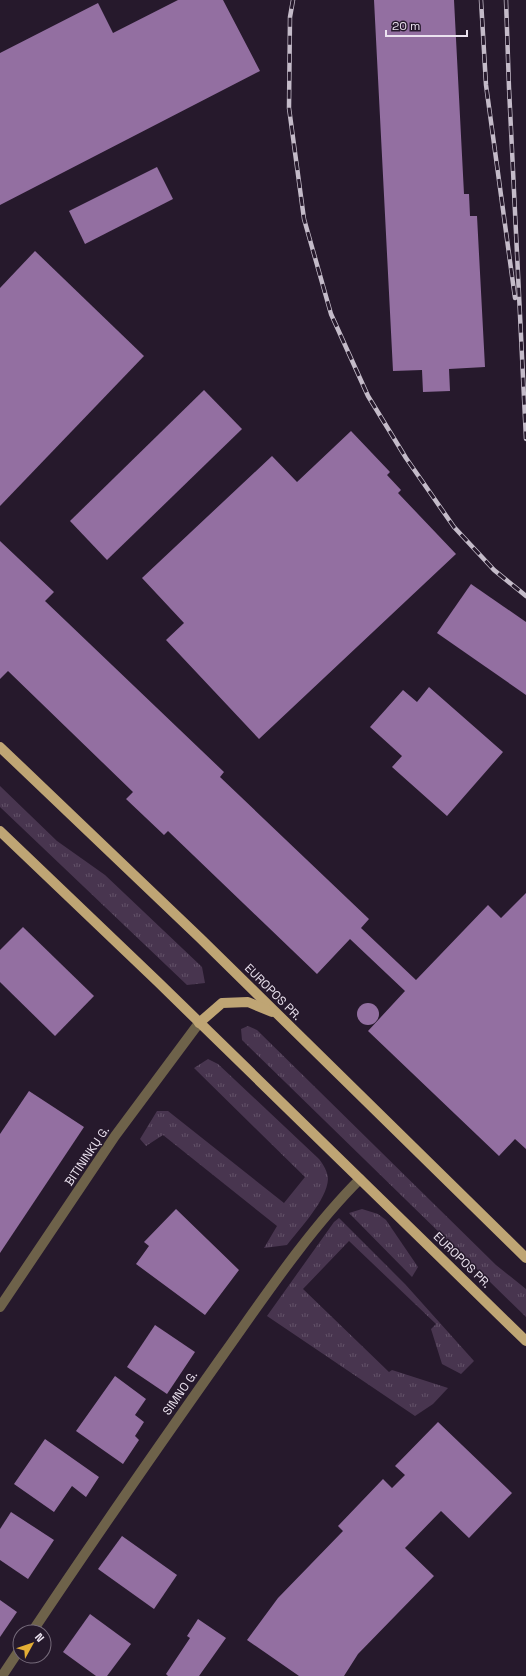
<svg xmlns="http://www.w3.org/2000/svg" width="526" height="1676" font-family="'Space Grotesk',sans-serif">
<style>
.grass{fill:url(#grass-tufts)}
.building{fill:#936fa1}
.lines{fill:none;stroke-linecap:round;stroke-linejoin:round}
.minor{stroke:#6e624a;stroke-width:10}
.major{stroke:#bfa574;stroke-width:10}
.rail-casing{stroke:#c4bbc9;stroke-width:4.5}
.rail{stroke:#26192c;stroke-width:3;stroke-dasharray:9;stroke-linecap:butt}
.labels{text-anchor:middle;dominant-baseline:central;stroke-width:3;stroke-linejoin:round;paint-order:stroke}
.street-label{font-size:12px;fill:#ece3f0;stroke:#26192c}
</style>
<defs>
<pattern id="grass-tufts" width="24" height="20" patternUnits="userSpaceOnUse"><rect width="24" height="20" fill="#48354f"/><path d="M3 7l-1-3M5 7V3M7 7l1-3M15 17l-1-3M17 17v-4M19 17l1-3" fill="none" stroke="#635269"/></pattern>
</defs>
<rect width="100%" height="100%" fill="#26192c"/>
<g class="grass">
<polygon points="0,786 57,841 105,875 202,967 205,983 187,985 0,807"/>
<polygon points="248,1026 257,1030 496,1265 526,1289 526,1317 242,1040 241,1029"/>
<path d="M208,1059L218,1064L319,1159C323,1164 328,1172 328,1179C327,1200 300,1228 287,1245L264,1248L277,1226L163,1135L146,1146L140,1139L157,1111H168L284,1203L305,1177L194,1068Z"/>
<polygon points="362,1209 378,1214 386,1220 418,1267 412,1277 349,1213"/>
<polygon points="339,1218 405,1284 474,1361 461,1374 442,1364 431,1329 436,1324 349,1241 303,1289 389,1372 392,1370 448,1388 433,1404 415,1416 267,1316 334,1222"/>
</g>
<g class="building">
<polygon points="178,0 223,0 260,71 0,205 0,53 98,3 113,33"/>
<polygon points="374,0 454,0 464,194 469,194 470,216 477,216 485,367 449,369 450,391 423,392 422,370 393,371"/>
<polygon points="157,167 173,199 85,244 69,211"/>
<polygon points="35,251 144,356 0,506 0,288"/>
<polygon points="204,390 242,429 107,560 70,521"/>
<polygon points="351,431 390,472 387,475 401,490 398,493 456,554 259,739 166,640 184,623 142,578 272,456 297,482"/>
<polygon points="0,541 54,592 45,601 224,772 220,777 369,919 361,928 416,980 488,905 501,918 526,893 526,1149 515,1139 499,1156 368,1031 405,991 350,939 317,974 168,831 164,835 126,799 133,792 8,671 0,679"/>
<polygon points="471,584 526,622 526,695 437,633"/>
<polygon points="429,687 503,752 447,816 392,767 402,756 370,727 403,690 417,702"/>
<polygon points="23,927 94,996 55,1036 0,982 0,950"/>
<circle cx="368" cy="1014" r="11"/>
<polygon points="29,1091 84,1127 0,1253 0,1134"/>
<polygon points="176,1209 239,1270 205,1315 136,1264 149,1246 144,1242"/>
<polygon points="155,1325 195,1352 167,1394 127,1367"/>
<polygon points="115,1376 146,1399 135,1415 144,1422 135,1436 139,1440 123,1464 76,1431"/>
<polygon points="438,1422 512,1493 469,1538 441,1511 405,1548 434,1576 358,1654 344,1676 299,1676 247,1640 278,1598 343,1531 338,1526 383,1479 392,1488 405,1475 395,1466"/>
<polygon points="45,1439 99,1477 86,1497 72,1486 54,1512 14,1484"/>
<polygon points="11,1512 54,1540 28,1579 0,1560 0,1529"/>
<polygon points="122,1536 177,1575 154,1609 98,1569"/>
<polygon points="0,1600 17,1612 0,1637"/>
<polygon points="90,1614 131,1644 107,1676 96,1676 63,1652"/>
<polygon points="198,1619 226,1638 199,1676 168,1676 166,1674 190,1638 187,1636"/>
</g>
<g class="lines">
<g class="minor">
<polyline points="0,1307 115,1136 199,1023"/>
<path d="M32,1632C94,1539 158,1447 223,1355C265,1296 309,1230 360,1179"/>
<polyline points="2,1676 20,1649"/>
</g>
<g class="major">
<polyline points="0,747 200,938 526,1258"/>
<polyline points="0,831 158,982 526,1341"/>
<polyline points="199,1023 222,1003 248,1002 272,1012"/>
</g>
<defs>
<g id="rail">
<polyline points="293,0 290,17 289,108 304,219 331,314 368,396 406,458 454,527 494,570 526,596"/>
<polyline points="481,0 486,85 515,298"/>
<polyline points="506,0 509,88 526,439"/>
</g>
</defs>
<use href="#rail" class="rail-casing"/>
<use href="#rail" class="rail"/>
</g>
<g class="labels">
<g class="street-label">
<text transform="translate(273 992) rotate(45)">EUROPOS PR.</text>
<text transform="translate(87 1156) rotate(-56)">BITININKŲ G.</text>
<text transform="translate(462 1260) rotate(44)">EUROPOS PR.</text>
<text transform="translate(180 1393) rotate(-55)">SIMNO G.</text>
</g>
</g>
<g transform="translate(32 1644) rotate(50)"><circle r="19" fill="#26192c" stroke="#756a7a"/>
<path d="M0-3L7 15L0 10L-7 15Z" fill="#e4ae35"/>
<text y="-6" font-size="11" font-weight="bold" text-anchor="middle" fill="#ece3f0">N</text>
</g>
<path d="M386 30v6h81v-6" fill="none" stroke="#ece3f0" stroke-width="2"/>
<text x="392" y="30" font-size="12" fill="#ece3f0" stroke="#26192c" stroke-width="3" paint-order="stroke">20 m</text>
</svg>
